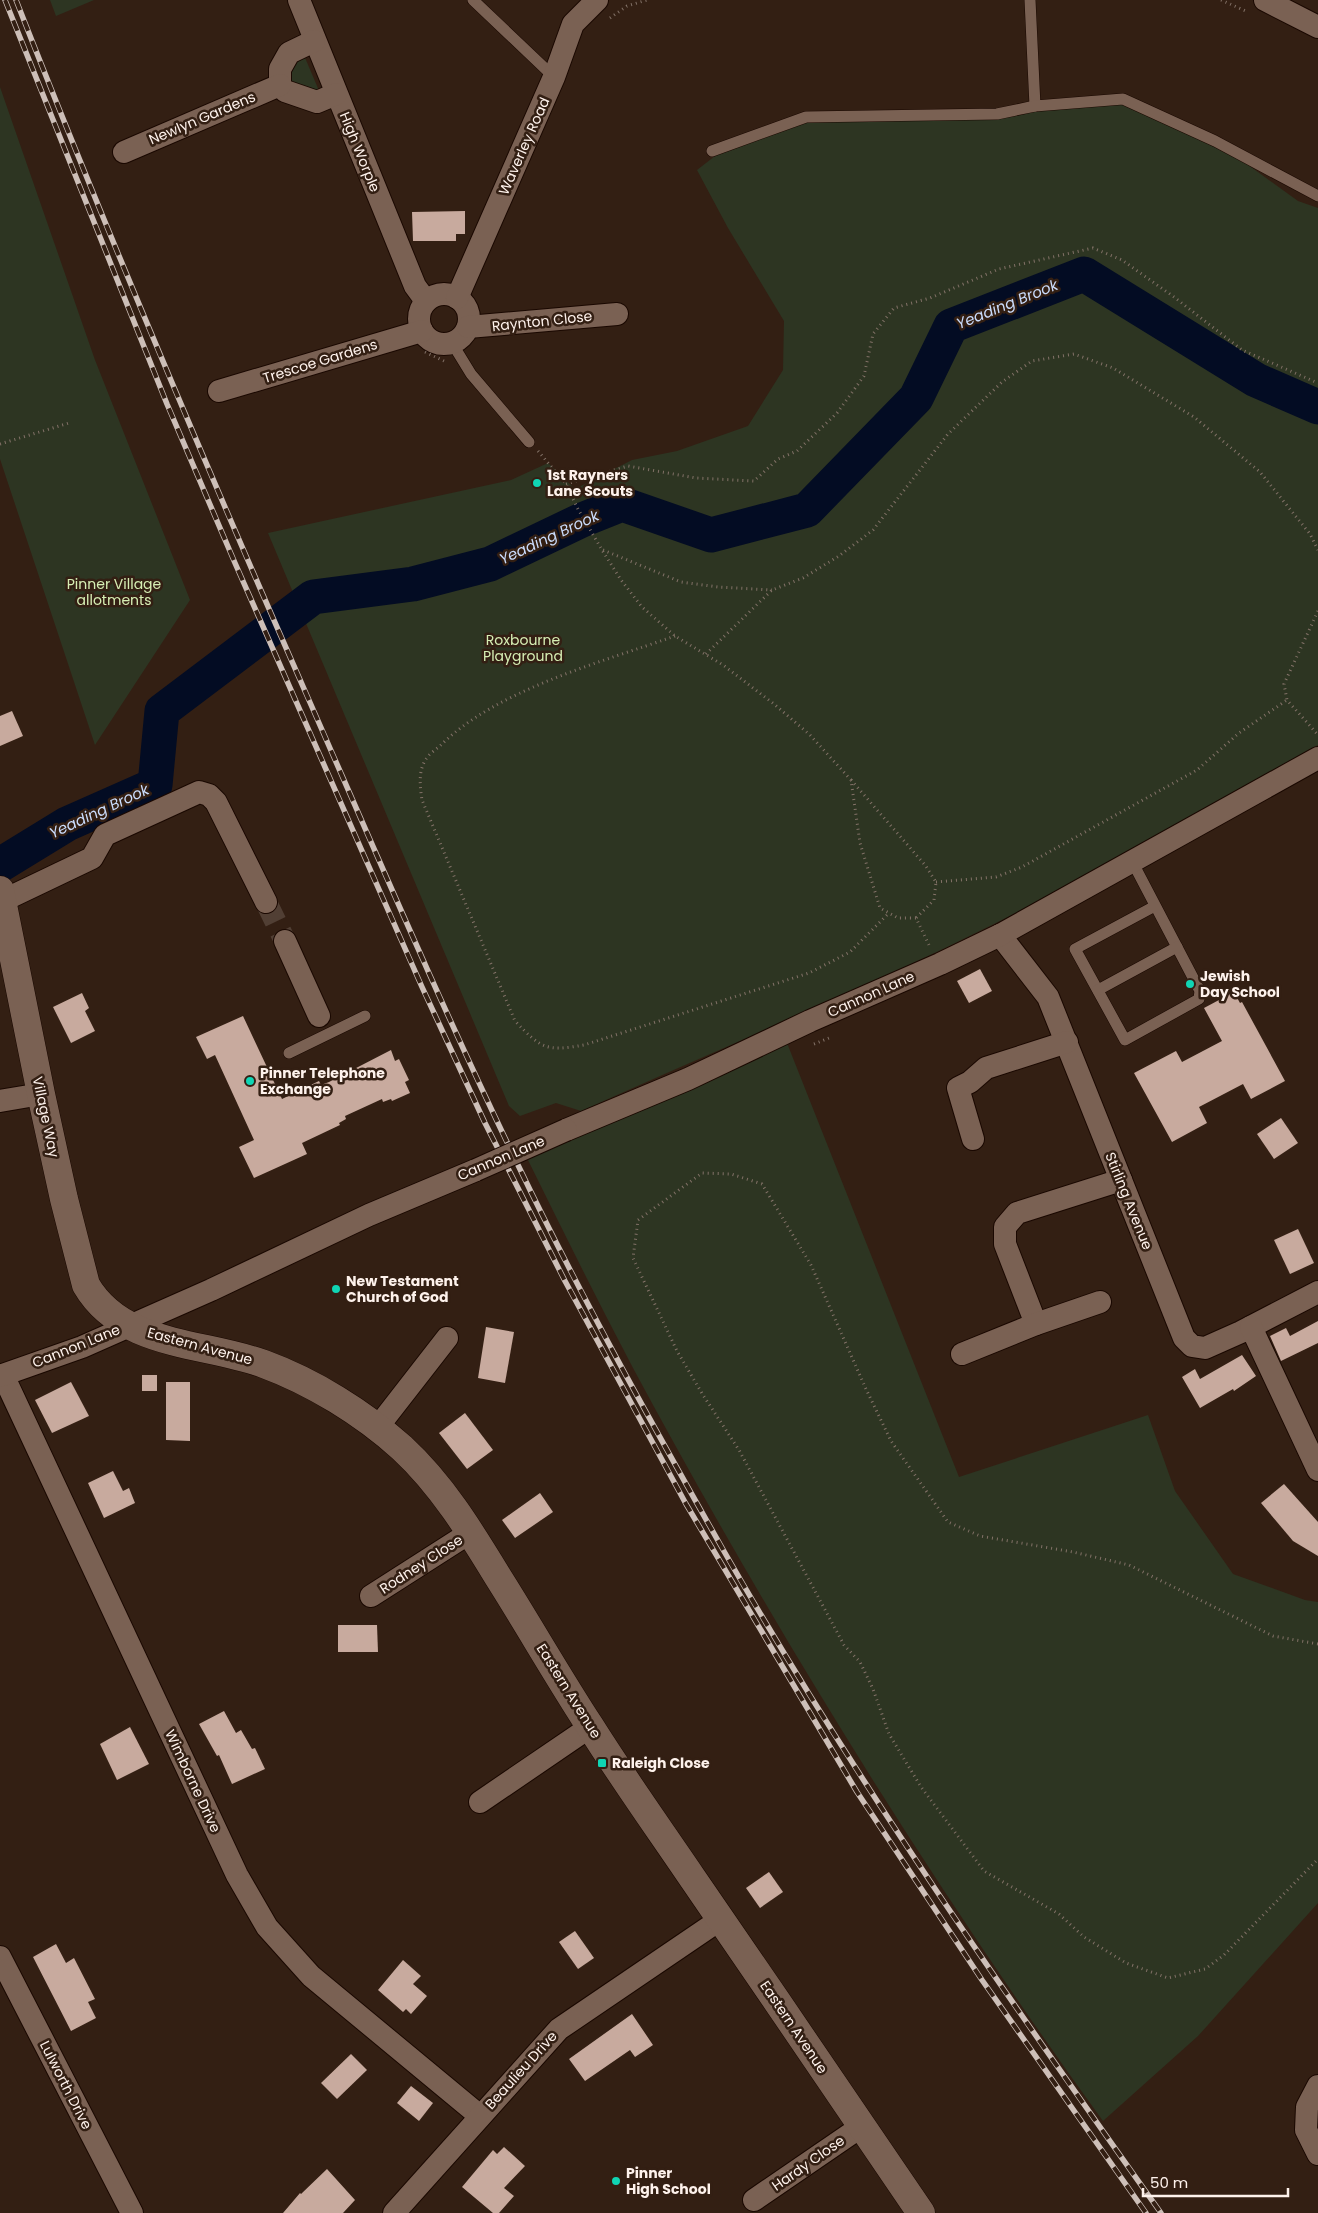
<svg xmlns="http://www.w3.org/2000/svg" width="1318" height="2213" font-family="Poppins,sans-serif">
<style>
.green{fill:#2d3522}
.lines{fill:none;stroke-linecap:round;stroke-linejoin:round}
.river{stroke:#030c23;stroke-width:35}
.building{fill:#c8aa9e}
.street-tunnel{stroke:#513f34;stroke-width:22;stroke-dasharray:22 11;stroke-linecap:butt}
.lane-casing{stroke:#1a0801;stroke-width:12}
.street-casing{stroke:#1a0801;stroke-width:24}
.secondary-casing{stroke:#1a0801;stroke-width:29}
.path{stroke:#837268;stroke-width:3;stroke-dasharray:1 4;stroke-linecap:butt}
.lane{stroke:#7a6153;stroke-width:11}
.street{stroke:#7a6153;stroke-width:22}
.secondary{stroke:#7a6153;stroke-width:28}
.rail-casing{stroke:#cdbfb8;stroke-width:5.5}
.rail{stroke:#331f13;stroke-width:4;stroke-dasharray:11;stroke-linecap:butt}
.street-bridge-casing{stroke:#1a0801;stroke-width:24;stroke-linecap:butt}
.street-bridge{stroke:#7a6153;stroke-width:22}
.poi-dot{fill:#10d5b4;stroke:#331f13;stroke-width:2}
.labels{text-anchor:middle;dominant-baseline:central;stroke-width:5;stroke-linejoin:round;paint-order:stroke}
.street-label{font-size:14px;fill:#fef2ec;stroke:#331f13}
.poi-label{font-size:14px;font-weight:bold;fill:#fef2ec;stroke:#331f13;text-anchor:start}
.park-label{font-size:14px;fill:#d6eeb4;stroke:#331f13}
.water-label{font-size:15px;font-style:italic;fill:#cadcfc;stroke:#331f13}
</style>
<rect width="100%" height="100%" fill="#331f13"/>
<g class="green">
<polygon points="50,0 94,0 56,16"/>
<polygon points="303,53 320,93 290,86 290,63"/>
<polygon points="0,87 95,360 190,600 95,745 0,459"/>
<path d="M1123,99L1215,141L1298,201L1318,208V745C1211,805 1105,868 996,923C860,991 720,1049 581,1111L556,1103L520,1116L509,1106L268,533L511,480L548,463L575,489L632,460L677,451L748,426L783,370L784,321L728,228L697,170L715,156L806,117L923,115Z"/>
<path d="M787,1043L959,1477L1148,1415L1175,1491L1233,1574L1305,1600L1318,1602V1903L1198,2036L1103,2121C929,1881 773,1628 633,1368C596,1298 561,1227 526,1156Z"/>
</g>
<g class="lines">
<polyline class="river" points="0,865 67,824 155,785 162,711 313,597 413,584 490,564 582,520 622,504 711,535 807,510 916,398 951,326 1084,274 1256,380 1318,407"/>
</g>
<g class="building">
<polygon points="465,211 465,234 456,234 456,241 413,241 412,212"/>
<polygon points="12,711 23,736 0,746 0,716"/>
<polygon points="980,969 992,991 969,1003 957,981"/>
<polygon points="1234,992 1240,1003 1242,1002 1285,1081 1251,1099 1243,1084 1199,1107 1207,1123 1172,1142 1134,1073 1176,1051 1182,1062 1222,1041 1204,1008"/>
<polygon points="82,993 89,1008 85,1011 95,1031 71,1043 53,1007"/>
<polygon points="243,1016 282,1099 319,1081 321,1085 329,1082 391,1050 395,1061 399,1059 409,1080 405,1082 410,1093 392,1101 391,1099 383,1102 382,1099 345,1116 346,1119 339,1123 340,1125 302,1143 307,1154 254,1178 239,1147 254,1140 215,1055 207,1059 196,1037"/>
<polygon points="1281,1118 1298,1143 1274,1159 1257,1134"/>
<polygon points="1298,1229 1314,1263 1290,1274 1274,1240"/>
<polygon points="1318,1321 1318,1343 1281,1361 1270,1336 1286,1328 1290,1336"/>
<polygon points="486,1327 514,1332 505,1383 478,1378"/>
<polygon points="1242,1355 1256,1376 1234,1391 1233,1389 1200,1408 1182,1377 1195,1369 1200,1379"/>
<rect x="142" y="1375" width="15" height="16"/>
<polygon points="71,1382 89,1416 52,1433 35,1400"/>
<polygon points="166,1382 190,1382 190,1441 166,1440"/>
<polygon points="465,1413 493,1450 467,1469 439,1433"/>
<polygon points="113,1471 123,1491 129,1488 135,1503 104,1518 88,1483"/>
<polygon points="1284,1484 1318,1522 1318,1556 1293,1541 1261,1503"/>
<polygon points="540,1493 553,1512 515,1538 502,1520"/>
<polygon points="338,1625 377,1625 378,1652 338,1652"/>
<polygon points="224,1711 236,1733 241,1730 252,1749 255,1748 265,1769 232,1784 219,1755 217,1756 199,1724"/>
<polygon points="130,1727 149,1764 117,1780 100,1744"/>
<polygon points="769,1872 783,1892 760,1908 746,1888"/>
<polygon points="575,1931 594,1958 578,1969 559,1942"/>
<polygon points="56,1944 66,1963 74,1958 95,1999 88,2002 96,2018 71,2031 33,1957"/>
<polygon points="403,1960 421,1976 413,1984 427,1996 411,2014 406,2009 403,2012 378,1990"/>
<polygon points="632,2014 653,2045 635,2057 630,2050 585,2081 569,2059"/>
<polygon points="351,2054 367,2070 337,2099 321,2083"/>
<polygon points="411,2086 433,2103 419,2121 397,2103"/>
<polygon points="504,2147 525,2166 504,2188 514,2196 499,2213 493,2213 462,2187 493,2150 497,2154"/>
<polygon points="327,2169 355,2200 343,2213 283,2213 300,2193 301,2194"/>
</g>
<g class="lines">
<polyline class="street-tunnel" points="266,902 285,941"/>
<defs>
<g id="lane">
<polyline points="473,0 554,77"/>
<polyline points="1030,0 1035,106"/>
<polyline points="712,151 806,117 997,114 1035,106 1123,99 1215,141 1318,196"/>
<polyline points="452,343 471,374 529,442"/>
<polyline points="1133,863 1200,991 1199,999 1125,1040 1075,949 1155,906"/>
<polyline points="1098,990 1177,947"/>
<polyline points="289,1053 365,1016"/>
</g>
<g id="street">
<polyline points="299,0 415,286 426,301"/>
<polyline points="1265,0 1318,27"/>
<polyline points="314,41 289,53 280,69 280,85 285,91 317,102 336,94"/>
<polyline points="124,152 280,85"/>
<circle cx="444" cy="319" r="25"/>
<polyline points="457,298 554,77 573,24 597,0"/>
<polyline points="468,327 617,314"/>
<polyline points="219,391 422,331"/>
<polyline points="2,901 92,858 105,835 199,792 209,795 216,802 266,902"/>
<polyline points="1000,935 1048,997 1184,1338 1192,1346 1205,1348 1241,1332 1318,1292"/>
<polyline points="285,941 319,1016"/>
<polyline points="0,1101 41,1094"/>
<polyline points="566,1130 688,1079 810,1021 940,964 1000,935 1318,758"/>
<polyline points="973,1139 958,1088 970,1082 986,1068 1067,1042"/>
<polyline points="1036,1324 1005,1244 1005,1227 1017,1213 1121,1180"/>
<polyline points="1251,1327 1318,1470"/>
<polyline points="962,1354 1036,1324 1100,1302"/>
<polyline points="3,1375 237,1875 267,1927 311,1976 480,2116"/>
<polyline points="0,1376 82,1347 211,1290 369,1215 476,1170"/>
<polyline points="377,1428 447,1338"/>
<polyline points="371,1596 471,1532"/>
<polyline points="480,1802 590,1727"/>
<polyline points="0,1957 132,2213"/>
<polyline points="1318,2086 1307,2107 1306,2130 1318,2154"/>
<polyline points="754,2200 862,2126"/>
<polyline points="394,2213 559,2029 721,1919"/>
</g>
<path id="secondary" d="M0,890L41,1094L64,1199L86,1285C122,1347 204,1342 264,1364C313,1382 363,1413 402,1448C442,1485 470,1531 498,1577C529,1626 558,1677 590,1726C622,1777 657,1826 691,1876C768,1988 845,2101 921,2213"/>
</defs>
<use href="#lane" class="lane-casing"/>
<use href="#street" class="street-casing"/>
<use href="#secondary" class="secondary-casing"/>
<g class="path">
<polyline points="1221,0 1248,12"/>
<polyline points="610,18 627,6 647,0"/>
<polyline points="425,352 444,361"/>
<polyline points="0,444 69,423"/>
<polyline points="538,451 566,484 578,509 602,550 621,580 642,607 675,636 723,665 774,704 810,735 851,780 860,843 880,908 898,918 916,918 930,947"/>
<polyline points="566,484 628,466 696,478 754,481 778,459 797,451 837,413 864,376 873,334 894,308 930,298 999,269 1093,248 1122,260 1174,297 1242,350 1318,383"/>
<polyline points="603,550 681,582 718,587 772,590"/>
<polyline points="1318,611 1284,684 1287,700 1318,735"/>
<path d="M675,636C602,662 495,690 440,746C435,750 429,754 426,759C418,771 420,787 422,800L515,1021C541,1048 545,1052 584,1045L809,973L850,952L889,913"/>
<polyline points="706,654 772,590 803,578 839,556 873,530 948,434 1002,382 1032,361 1074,354 1113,368 1194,417 1260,472 1310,534 1318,550"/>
<polyline points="851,780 925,865 936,882 934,900 916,918"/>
<polyline points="936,882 996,877 1022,867 1197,770 1239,733 1287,700"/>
<polyline points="814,1044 829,1038"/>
<polyline points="1318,1644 1273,1636 1129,1565 1073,1552 980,1536 948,1522 891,1441 866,1389 811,1265 762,1184 731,1174 702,1173 638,1220 633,1258 677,1351 703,1395 739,1450 844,1645 860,1662 873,1689 889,1734 921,1787 984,1871 1059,1914 1084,1937 1126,1963 1168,1978 1205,1969 1224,1955 1318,1859"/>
</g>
<use href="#lane" class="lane"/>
<use href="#street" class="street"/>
<use href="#secondary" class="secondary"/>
<defs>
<g id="rail">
<polyline points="5,0 167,404 235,563 422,987 485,1123 565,1281 686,1504 857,1792 982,1980 1146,2213"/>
<path d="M16,0C109,238 209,473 312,707C379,860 445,1014 518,1165C581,1297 653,1426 725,1553C856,1782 1008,1998 1161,2213"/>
</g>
</defs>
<use href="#rail" class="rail-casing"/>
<use href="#rail" class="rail"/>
<defs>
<polyline id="street-bridge" points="476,1170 566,1130"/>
</defs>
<use href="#street-bridge" class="street-bridge-casing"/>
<use href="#street-bridge" class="street-bridge"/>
</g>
<g class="poi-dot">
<circle cx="537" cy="483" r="5"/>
<circle cx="1190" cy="984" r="5"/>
<circle cx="250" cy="1081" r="5"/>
<circle cx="336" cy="1289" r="5"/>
<rect x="597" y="1758" width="10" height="10" rx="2.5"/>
<circle cx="616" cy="2181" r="5"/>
</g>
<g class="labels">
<g class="street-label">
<text transform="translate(202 118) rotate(-23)">Newlyn Gardens</text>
<text transform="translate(524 146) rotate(-66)">Waverley Road</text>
<text transform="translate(360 152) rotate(68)">High Worple</text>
<text transform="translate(542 321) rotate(-6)">Raynton Close</text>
<text transform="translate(320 361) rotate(-17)">Trescoe Gardens</text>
<text transform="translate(871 994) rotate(-24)">Cannon Lane</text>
<text transform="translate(46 1117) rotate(78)">Village Way</text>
<text transform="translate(501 1158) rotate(-23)">Cannon Lane</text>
<text transform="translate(1129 1201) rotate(68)">Stirling Avenue</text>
<text transform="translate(76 1346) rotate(-22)">Cannon Lane</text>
<text transform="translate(200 1346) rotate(15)">Eastern Avenue</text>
<text transform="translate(421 1564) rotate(-33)">Rodney Close</text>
<text transform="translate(569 1691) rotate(58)">Eastern Avenue</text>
<text transform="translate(193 1781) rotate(65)">Wimborne Drive</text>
<text transform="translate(794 2027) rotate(56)">Eastern Avenue</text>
<text transform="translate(521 2070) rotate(-48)">Beaulieu Drive</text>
<text transform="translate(66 2085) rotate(63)">Lulworth Drive</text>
<text transform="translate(808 2163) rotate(-35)">Hardy Close</text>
</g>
<g class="poi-label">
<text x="547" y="475">1st Rayners<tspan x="547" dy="16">Lane Scouts</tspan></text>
<text x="1200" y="976">Jewish<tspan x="1200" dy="16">Day School</tspan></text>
<text x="260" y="1073">Pinner Telephone<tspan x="260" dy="16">Exchange</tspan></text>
<text x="346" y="1281">New Testament<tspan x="346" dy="16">Church of God</tspan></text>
<text x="612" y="1763">Raleigh Close</text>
<text x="626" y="2173">Pinner<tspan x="626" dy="16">High School</tspan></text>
</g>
<g class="park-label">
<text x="114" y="584">Pinner Village<tspan x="114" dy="16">allotments</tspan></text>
<text x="523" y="640">Roxbourne<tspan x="523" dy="16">Playground</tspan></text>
</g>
<g class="water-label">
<text transform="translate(1007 304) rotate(-22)">Yeading Brook</text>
<text transform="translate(549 537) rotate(-25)">Yeading Brook</text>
<text transform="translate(99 811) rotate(-25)">Yeading Brook</text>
</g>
</g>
<path d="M1143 2188v8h145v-8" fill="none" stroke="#fef2ec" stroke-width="2.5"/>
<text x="1150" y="2188" font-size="15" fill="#fef2ec" stroke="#331f13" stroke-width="4" paint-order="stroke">50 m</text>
</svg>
